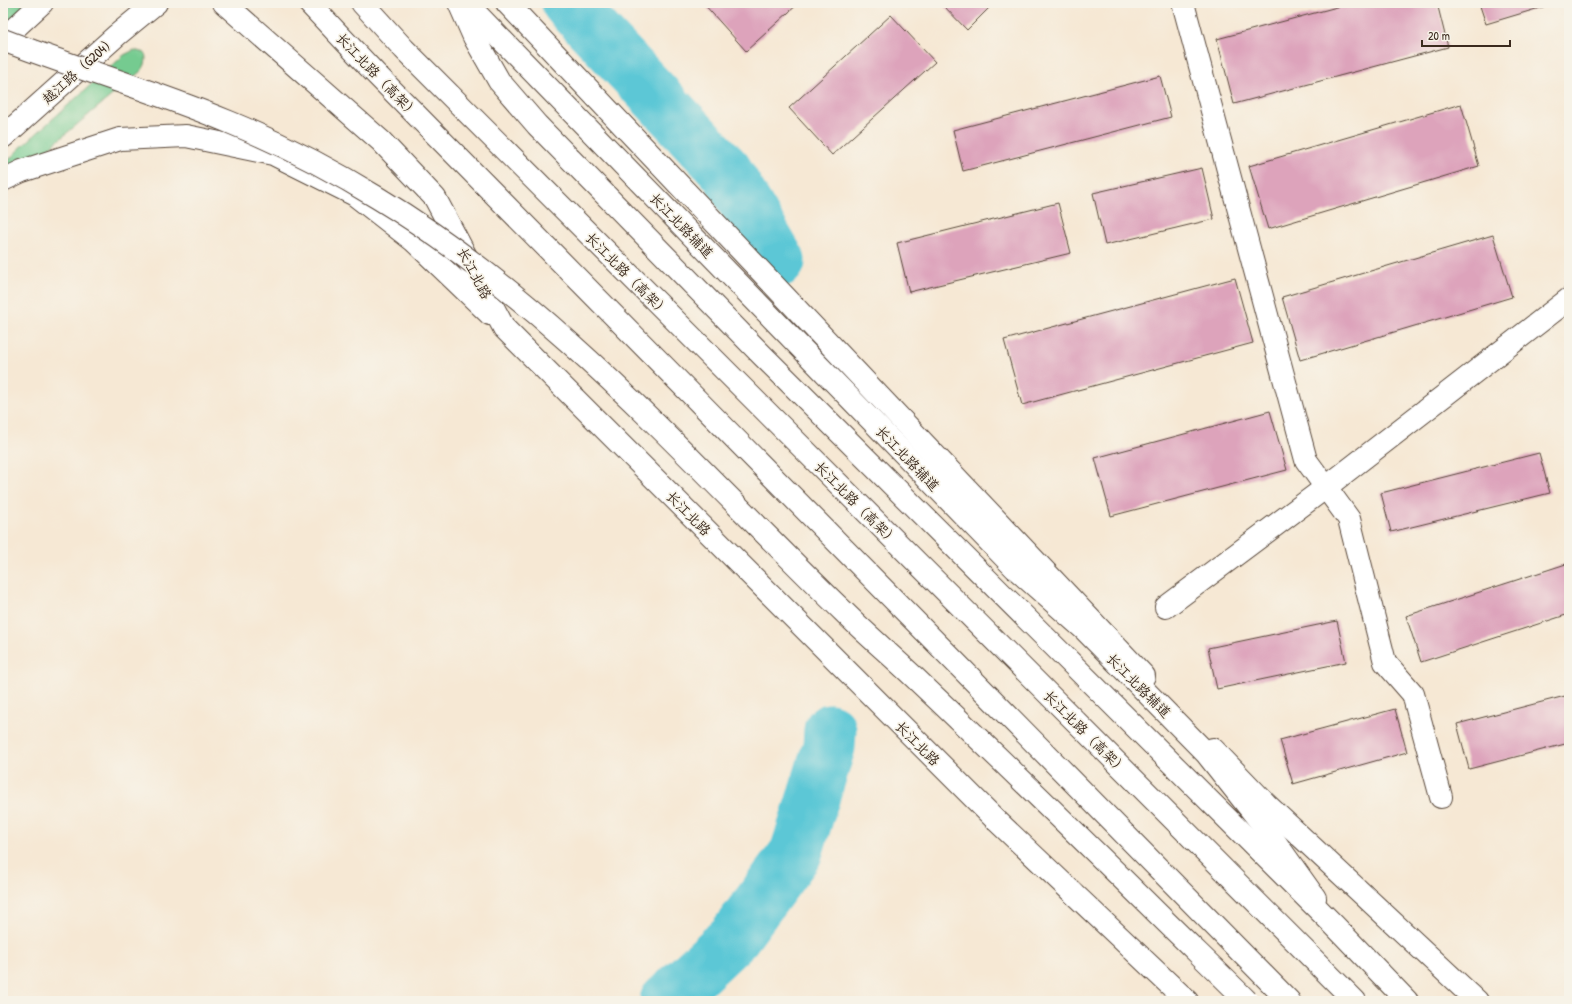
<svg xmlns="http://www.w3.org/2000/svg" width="1572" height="1004" font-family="'Patrick Hand','LXGW WenKai TC',sans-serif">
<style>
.green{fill:#74cb90;stroke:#587a57}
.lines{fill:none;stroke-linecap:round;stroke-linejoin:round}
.river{stroke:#5cc7d6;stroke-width:53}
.building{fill:#dda3bb}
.street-casing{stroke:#574639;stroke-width:24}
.secondary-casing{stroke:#574639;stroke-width:24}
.highway-casing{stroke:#574639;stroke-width:24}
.street{stroke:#fff;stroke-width:22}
.secondary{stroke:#fff;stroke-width:22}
.highway{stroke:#fff;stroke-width:22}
.highway-bridge-casing{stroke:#574639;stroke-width:24;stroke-linecap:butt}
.highway-bridge{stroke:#fff;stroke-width:22}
.labels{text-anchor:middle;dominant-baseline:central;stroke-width:3.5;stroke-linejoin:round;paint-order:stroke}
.street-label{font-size:14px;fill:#3b2a1e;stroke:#f7f3e8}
</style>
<rect width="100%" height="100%" fill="#f7f3e8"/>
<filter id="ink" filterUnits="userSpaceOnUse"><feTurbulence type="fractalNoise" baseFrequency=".025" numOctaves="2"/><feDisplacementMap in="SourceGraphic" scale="8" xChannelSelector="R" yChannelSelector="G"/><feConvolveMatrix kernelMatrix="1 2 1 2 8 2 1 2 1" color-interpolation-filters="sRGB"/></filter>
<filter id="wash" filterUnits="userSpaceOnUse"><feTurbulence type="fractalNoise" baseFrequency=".012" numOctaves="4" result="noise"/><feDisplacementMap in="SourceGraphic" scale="16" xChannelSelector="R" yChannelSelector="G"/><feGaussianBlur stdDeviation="0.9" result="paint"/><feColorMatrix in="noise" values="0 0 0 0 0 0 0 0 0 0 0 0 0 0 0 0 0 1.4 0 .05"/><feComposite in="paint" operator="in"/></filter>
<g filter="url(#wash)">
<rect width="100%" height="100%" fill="#f6e8d4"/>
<g class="green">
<polygon points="3,3 30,3 3,27"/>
<path d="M134,50L145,53C147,60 146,65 141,71L43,153L3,172V166L18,150L124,55Z"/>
</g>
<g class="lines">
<g class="river">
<polyline points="568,3 726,171 779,261"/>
<polyline points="666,1001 734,937 796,853 829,747 830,730"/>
</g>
</g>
<g id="blocks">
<g class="building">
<polygon points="703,3 799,3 746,51"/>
<polygon points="941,3 994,3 967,30"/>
<polygon points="1352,3 1437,3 1448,47 1234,104 1217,39"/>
<polygon points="1479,3 1556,3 1486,24"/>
<polygon points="891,15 935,62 832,155 789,108"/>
<polygon points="1160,76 1171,117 963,171 953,130"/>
<polygon points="1461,104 1479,166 1268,229 1249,166"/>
<polygon points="1202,168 1214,219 1105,245 1093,193"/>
<polygon points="1058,203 1071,253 909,292 897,243"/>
<polygon points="1493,235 1512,297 1300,360 1282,297"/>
<polygon points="1235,278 1253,343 1022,405 1004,340"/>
<polygon points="1270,411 1287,470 1111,516 1095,458"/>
<polygon points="1539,453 1550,493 1391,532 1381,493"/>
<polygon points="1569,563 1569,614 1421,662 1406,616"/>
<polygon points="1337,621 1346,662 1217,689 1208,648"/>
<polygon points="1569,695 1569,743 1469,769 1457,724"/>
<polygon points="1395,709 1407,752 1293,784 1280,740"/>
</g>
</g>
</g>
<g filter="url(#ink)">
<use href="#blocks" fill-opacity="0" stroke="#574639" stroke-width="1"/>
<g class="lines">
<defs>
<g id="street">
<polyline points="507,3 1144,676"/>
<polyline points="1183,3 1306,460 1349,519 1385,662 1413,694 1441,797"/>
<polyline points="1166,607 1325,488 1569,299"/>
<polyline points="1213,749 1266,804 1477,1001"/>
</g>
<g id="secondary">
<polyline points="224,3 381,141 435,198 504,328 996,820 1187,1001"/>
<polyline points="466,3 1015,568 1085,630 1206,753 1263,825 1315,898"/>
<polyline points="3,180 22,171 120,139 186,136 273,154 355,195 414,241 490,314"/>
</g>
<g id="highway">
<polyline points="309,3 375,73 1289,1001"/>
<polyline points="362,3 404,49 1355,1001"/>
<polyline points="459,3 474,37 499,81 537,125 762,355 1334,925 1407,1001"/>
<polyline points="3,39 42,3"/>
<polyline points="3,137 117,35 156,3"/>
</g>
</defs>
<use href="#street" class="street-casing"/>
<use href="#secondary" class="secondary-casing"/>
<use href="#highway" class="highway-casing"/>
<use href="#street" class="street"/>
<use href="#secondary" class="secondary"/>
<use href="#highway" class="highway"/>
<defs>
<path id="highway-bridge" d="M3,40C78,69 155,91 229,122C280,143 331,169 378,198C557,306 695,468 844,612C867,635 891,655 914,677C994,753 1072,829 1150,906C1182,938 1215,969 1247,1001"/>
</defs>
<use href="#highway-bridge" class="highway-bridge-casing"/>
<use href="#highway-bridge" class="highway-bridge"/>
</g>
</g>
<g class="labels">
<g class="street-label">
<text transform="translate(79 69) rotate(-42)">越江路（G204）</text>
<text transform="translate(378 75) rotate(46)">长江北路（高架）</text>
<text transform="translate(682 225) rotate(46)">长江北路辅道</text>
<text transform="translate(475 273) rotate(62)">长江北路</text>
<text transform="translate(628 274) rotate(45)">长江北路（高架）</text>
<text transform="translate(908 458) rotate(46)">长江北路辅道</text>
<text transform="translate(857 503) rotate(45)">长江北路（高架）</text>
<text transform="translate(689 513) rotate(45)">长江北路</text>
<text transform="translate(1139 685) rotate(45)">长江北路辅道</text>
<text transform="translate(1086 732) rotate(45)">长江北路（高架）</text>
<text transform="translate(918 743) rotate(45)">长江北路</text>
</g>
</g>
<rect width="1572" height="1004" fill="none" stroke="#f7f3e8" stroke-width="16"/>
<path d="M1422 40v6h88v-6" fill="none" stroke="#3b2a1e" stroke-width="2"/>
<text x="1428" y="40" font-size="12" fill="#3b2a1e" stroke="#f7f3e8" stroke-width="3" paint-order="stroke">20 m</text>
</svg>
